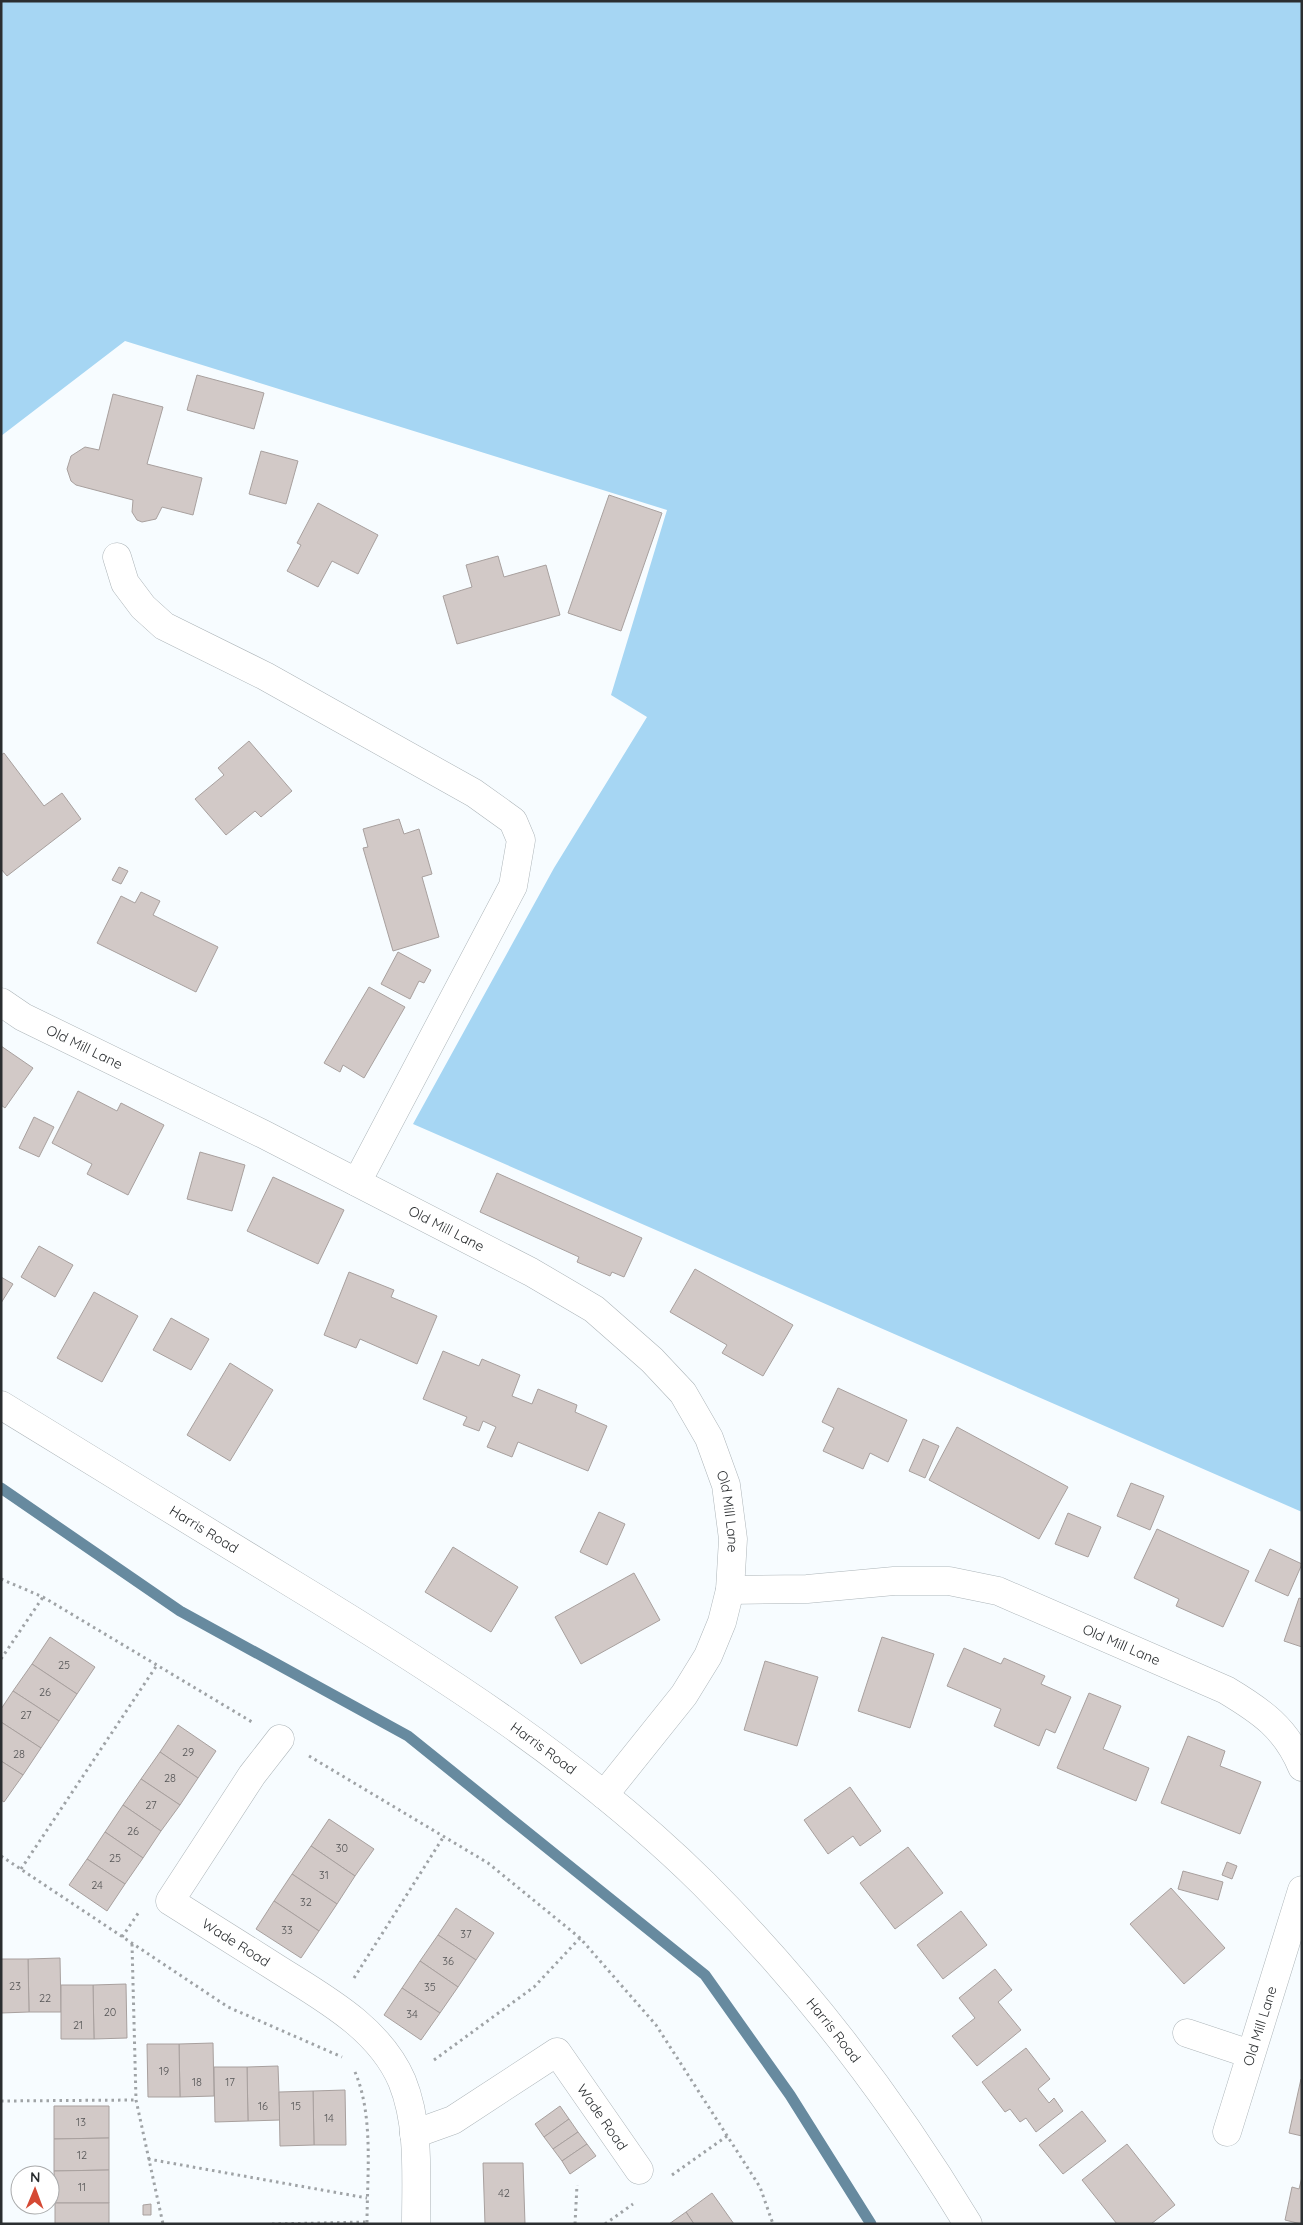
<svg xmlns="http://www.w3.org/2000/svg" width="1303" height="2225" font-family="Quicksand,sans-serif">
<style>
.green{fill:#a6d6f3}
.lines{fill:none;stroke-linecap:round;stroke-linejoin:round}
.stream{stroke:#678a9f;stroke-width:11}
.building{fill:#d2c9c7;stroke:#a8a09e}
.minor-casing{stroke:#adb5b9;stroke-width:29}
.path{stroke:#9fa3a6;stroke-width:3;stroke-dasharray:2.5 4;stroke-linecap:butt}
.minor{stroke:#fff;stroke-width:28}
.labels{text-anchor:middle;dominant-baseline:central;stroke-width:4;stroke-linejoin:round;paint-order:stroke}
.number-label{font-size:11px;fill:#555556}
.street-label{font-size:14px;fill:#2b2e30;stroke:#fff}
</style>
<rect width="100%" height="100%" fill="#f7fcff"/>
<polygon class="green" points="1,1 1302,1 1302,1512 413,1124 554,868 647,717 611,695 667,510 125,341 1,436"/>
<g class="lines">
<polyline class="stream" points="1,1488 180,1611 408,1736 705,1975 790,2095 871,2224"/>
</g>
<g class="building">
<polygon points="197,375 264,393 254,429 187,410"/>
<polygon points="113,394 163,407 147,464 202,478 193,515 162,507 156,519 142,522 137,520 132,512 133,500 76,485 71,481 67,469 71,456 85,447 99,450"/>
<polygon points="261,451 298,461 286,504 249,494"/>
<polygon points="609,495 662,513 621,631 568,613"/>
<polygon points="318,503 378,535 358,574 332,561 318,587 287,571 301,545 297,543"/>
<polygon points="498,556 504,577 546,565 560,615 457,644 443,596 472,587 466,565"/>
<polygon points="249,741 292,791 261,817 255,811 226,835 195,799 224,775 218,768"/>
<polygon points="4,753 44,806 62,793 81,819 7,876 1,869 1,755"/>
<polygon points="399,819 404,834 419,829 432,874 422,877 439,937 393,951 363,848 368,847 363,829"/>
<polygon points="119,867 128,871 121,884 112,880"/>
<polygon points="141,892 160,901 153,915 218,947 196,992 97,943 121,896 135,903"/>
<polygon points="398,952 431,970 424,983 419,981 410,999 381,984"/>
<polygon points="369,987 405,1007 364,1078 343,1065 340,1072 324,1063"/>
<polygon points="1,1046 33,1068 5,1108 1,1105"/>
<polygon points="78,1091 117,1111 121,1103 164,1125 128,1195 87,1174 92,1164 52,1143"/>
<polygon points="34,1117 54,1127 39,1157 19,1148"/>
<polygon points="200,1152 245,1165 232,1211 187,1199"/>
<polygon points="497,1173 642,1238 624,1277 612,1272 610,1276 577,1262 579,1257 480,1212"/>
<polygon points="273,1177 344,1210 318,1264 247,1231"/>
<polygon points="39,1246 73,1265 55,1297 21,1277"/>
<polygon points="695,1269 793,1325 763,1376 722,1353 727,1345 670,1312"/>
<polygon points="349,1272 394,1290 391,1297 437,1316 417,1364 360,1339 356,1348 324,1335"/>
<polygon points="1,1277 13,1284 1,1303"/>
<polygon points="94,1292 138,1316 102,1382 57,1358"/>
<polygon points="171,1318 209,1339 191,1370 153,1350"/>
<polygon points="443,1351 479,1366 482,1359 520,1375 512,1396 532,1404 538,1389 577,1405 575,1412 607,1426 588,1471 518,1442 512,1457 487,1447 496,1427 483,1421 479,1431 463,1425 467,1417 423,1399"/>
<polygon points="230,1363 273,1390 230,1461 187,1435"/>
<polygon points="838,1388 907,1420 888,1462 870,1453 863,1469 823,1451 834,1428 822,1422"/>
<polygon points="957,1427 1068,1487 1039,1539 929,1480"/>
<polygon points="923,1439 939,1446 925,1478 909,1471"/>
<polygon points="1131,1483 1164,1496 1150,1530 1117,1516"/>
<polygon points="599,1512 625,1524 607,1565 580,1552"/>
<polygon points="1068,1513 1101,1527 1088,1557 1055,1544"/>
<polygon points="1157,1529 1249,1571 1223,1627 1176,1606 1179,1599 1134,1578"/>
<polygon points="453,1547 518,1587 491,1632 425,1592"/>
<polygon points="1270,1549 1302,1564 1288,1596 1255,1581"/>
<polygon points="634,1573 660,1620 581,1664 555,1617"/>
<polygon points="1299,1598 1302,1599 1302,1647 1284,1641"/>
<polygon points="50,1637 95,1667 77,1694 32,1664"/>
<polygon points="882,1637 934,1654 910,1728 858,1711"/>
<polygon points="964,1648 1001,1664 1004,1658 1045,1676 1041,1684 1071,1697 1055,1733 1046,1729 1039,1746 994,1726 1001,1709 947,1686"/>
<polygon points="765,1661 818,1677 797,1746 744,1730"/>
<polygon points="32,1664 77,1694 59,1721 13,1691"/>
<polygon points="13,1691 59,1721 41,1748 1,1722 1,1709"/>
<polygon points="1089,1693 1121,1706 1103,1749 1149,1768 1136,1801 1057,1768"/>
<polygon points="1,1722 41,1748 23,1775 1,1761"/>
<polygon points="178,1725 216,1751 198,1778 160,1752"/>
<polygon points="1188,1736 1225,1751 1220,1766 1261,1782 1240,1834 1161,1803"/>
<polygon points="160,1752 198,1778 180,1805 141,1779"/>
<polygon points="1,1761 23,1775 4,1802 1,1800"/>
<polygon points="141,1779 180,1805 161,1831 123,1805"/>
<polygon points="850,1787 881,1831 860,1846 853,1836 828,1854 804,1820"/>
<polygon points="123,1805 161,1831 143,1858 105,1832"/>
<polygon points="329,1819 374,1849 355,1876 311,1846"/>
<polygon points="105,1832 143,1858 125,1884 87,1859"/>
<polygon points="311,1846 355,1876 337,1904 292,1874"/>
<polygon points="908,1847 943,1893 895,1929 860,1883"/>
<polygon points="87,1859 125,1884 107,1911 69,1885"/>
<polygon points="1227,1862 1237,1866 1232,1879 1222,1875"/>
<polygon points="1183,1871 1223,1882 1218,1900 1178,1889"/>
<polygon points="292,1874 337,1904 319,1931 274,1901"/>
<polygon points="1171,1888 1225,1948 1184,1984 1130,1924"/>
<polygon points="274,1901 319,1931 301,1958 256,1929"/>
<polygon points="456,1908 494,1933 476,1960 438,1935"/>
<polygon points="961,1911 987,1945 943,1979 917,1945"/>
<polygon points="438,1935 476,1960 458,1987 420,1961"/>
<polygon points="60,1958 61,2012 29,2012 28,1959"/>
<polygon points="1,1959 28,1959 29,2012 1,2013"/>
<polygon points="420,1961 458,1987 440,2013 402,1988"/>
<polygon points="995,1969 1012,1990 998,2002 1021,2030 977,2066 952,2036 975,2018 959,1998"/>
<polygon points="126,1984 127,2038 94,2039 93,1985"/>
<polygon points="61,1985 93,1985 94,2039 61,2039"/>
<polygon points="402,1988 440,2013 421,2040 384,2015"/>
<polygon points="213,2043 214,2096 180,2097 179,2044"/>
<polygon points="147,2044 179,2044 180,2097 148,2097"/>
<polygon points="1026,2048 1050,2079 1038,2089 1049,2103 1054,2098 1063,2111 1036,2132 1026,2118 1020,2122 1010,2109 1005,2112 982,2082"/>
<polygon points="278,2066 280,2120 248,2121 247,2067"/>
<polygon points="214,2067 247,2067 248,2121 215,2122"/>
<polygon points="1301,2079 1302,2080 1302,2136 1289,2133"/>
<polygon points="345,2090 346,2145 314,2145 313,2091"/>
<polygon points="313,2091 314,2145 280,2146 279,2092"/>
<polygon points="54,2106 109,2106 109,2138 54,2139"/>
<polygon points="560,2106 569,2119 544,2137 535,2124"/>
<polygon points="1082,2111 1106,2141 1063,2174 1039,2145"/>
<polygon points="569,2119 578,2132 553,2149 544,2137"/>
<polygon points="578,2132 587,2144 562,2161 553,2149"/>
<polygon points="109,2138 109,2170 54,2171 54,2139"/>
<polygon points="587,2144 596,2156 570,2174 562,2161"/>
<polygon points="1127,2144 1175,2205 1151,2224 1117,2224 1082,2180"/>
<polygon points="483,2163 523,2163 525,2224 485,2224"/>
<polygon points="109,2170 109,2203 55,2203 54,2171"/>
<polygon points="1302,2177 1302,2224 1301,2224 1285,2220 1292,2187 1299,2189"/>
<polygon points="712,2193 734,2224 694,2224 686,2212"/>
<rect x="55" y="2203" width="54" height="21"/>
<polygon points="151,2204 151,2215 143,2215 143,2205"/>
<polygon points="686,2212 694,2224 669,2224"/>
</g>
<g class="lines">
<defs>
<g id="minor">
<polyline points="117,557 125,583 143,607 164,626 265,676 474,793 513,821 521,840 513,886 357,1182"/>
<path id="s1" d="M1,1002L23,1017L263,1134L531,1272L594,1309L652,1360L683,1393L709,1438L726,1485L733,1539L730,1590L722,1622L708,1656L684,1695L604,1795"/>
<path id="s2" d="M1,1405C98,1465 196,1524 293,1584C438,1672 583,1764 704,1884C806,1986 893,2100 968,2224"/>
<path id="s3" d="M730,1590L807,1589L894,1581H949L998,1591L1226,1690C1261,1711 1286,1728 1302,1767"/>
<path id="s4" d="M280,1739L252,1775L170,1901C203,1922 237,1943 270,1964C318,1995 378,2025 402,2081C420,2125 416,2177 416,2224"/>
<polyline points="1187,2033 1250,2054"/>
<path id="s5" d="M1227,2132L1302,1890"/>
<path id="s6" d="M414,2134L453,2120L557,2052L639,2170"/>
</g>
</defs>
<use href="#minor" class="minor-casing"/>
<g class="path">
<polyline points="1,1579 43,1597 252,1722"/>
<polyline points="1,1659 43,1597"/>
<polyline points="309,1756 488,1863 580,1938 656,2025 760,2187 773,2224"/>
<polyline points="1,1856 228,2007 342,2057"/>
<polyline points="21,1869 157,1665"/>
<polyline points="122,1937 139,1912"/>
<polyline points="132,1944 136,2100 163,2224"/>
<polyline points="354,1978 444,1836"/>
<polyline points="434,2060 534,1987 580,1938"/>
<path d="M355,2072C374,2116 367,2176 367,2224"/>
<polyline points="1,2101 136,2100"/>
<polyline points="148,2159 367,2198"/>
<polyline points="672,2175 727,2136"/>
<polyline points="272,2224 367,2222"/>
<polyline points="575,2224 577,2185"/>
<polyline points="605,2224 633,2204"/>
</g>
<use href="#minor" class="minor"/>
</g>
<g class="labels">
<g class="number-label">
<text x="64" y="1665">25</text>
<text x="45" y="1692">26</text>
<text x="26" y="1715">27</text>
<text x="188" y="1752">29</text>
<text x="19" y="1754">28</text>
<text x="170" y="1778">28</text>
<text x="151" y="1805">27</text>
<text x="133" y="1831">26</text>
<text x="342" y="1848">30</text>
<text x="115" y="1858">25</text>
<text x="324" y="1875">31</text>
<text x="97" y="1885">24</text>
<text x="306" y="1902">32</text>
<text x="287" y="1930">33</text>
<text x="466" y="1934">37</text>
<text x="448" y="1961">36</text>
<text x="15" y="1986">23</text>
<text x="430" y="1987">35</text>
<text x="45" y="1998">22</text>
<text x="110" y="2012">20</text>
<text x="412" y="2014">34</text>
<text x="78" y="2025">21</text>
<text x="164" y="2071">19</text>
<text x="197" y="2082">18</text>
<text x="230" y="2082">17</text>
<text x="263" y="2106">16</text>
<text x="296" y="2106">15</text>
<text x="329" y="2118">14</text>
<text x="81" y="2122">13</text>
<text x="82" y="2155">12</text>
<text x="82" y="2187">11</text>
<text x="504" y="2193">42</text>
</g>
<g class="street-label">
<text stroke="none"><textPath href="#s1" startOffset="95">Old Mill Lane</textPath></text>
<text stroke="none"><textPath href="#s1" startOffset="500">Old Mill Lane</textPath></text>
<text stroke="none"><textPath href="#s1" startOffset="919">Old Mill Lane</textPath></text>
<text stroke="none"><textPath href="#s2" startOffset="238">Harris Road</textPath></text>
<text stroke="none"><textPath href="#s3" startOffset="404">Old Mill Lane</textPath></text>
<text stroke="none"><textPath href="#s2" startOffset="642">Harris Road</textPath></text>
<text stroke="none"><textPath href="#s4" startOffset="274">Wade Road</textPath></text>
<text stroke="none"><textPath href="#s5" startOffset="111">Old Mill Lane</textPath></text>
<text stroke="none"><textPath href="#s2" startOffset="1048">Harris Road</textPath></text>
<text stroke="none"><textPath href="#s6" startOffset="245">Wade Road</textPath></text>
</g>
</g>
<rect width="1303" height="2225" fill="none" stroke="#2b2e30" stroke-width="5"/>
<g transform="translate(35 2190) rotate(1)"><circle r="24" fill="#ffffff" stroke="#aaabac"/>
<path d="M0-4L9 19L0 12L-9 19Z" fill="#d54934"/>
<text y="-8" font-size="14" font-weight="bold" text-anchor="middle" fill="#2b2e30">N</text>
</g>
</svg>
